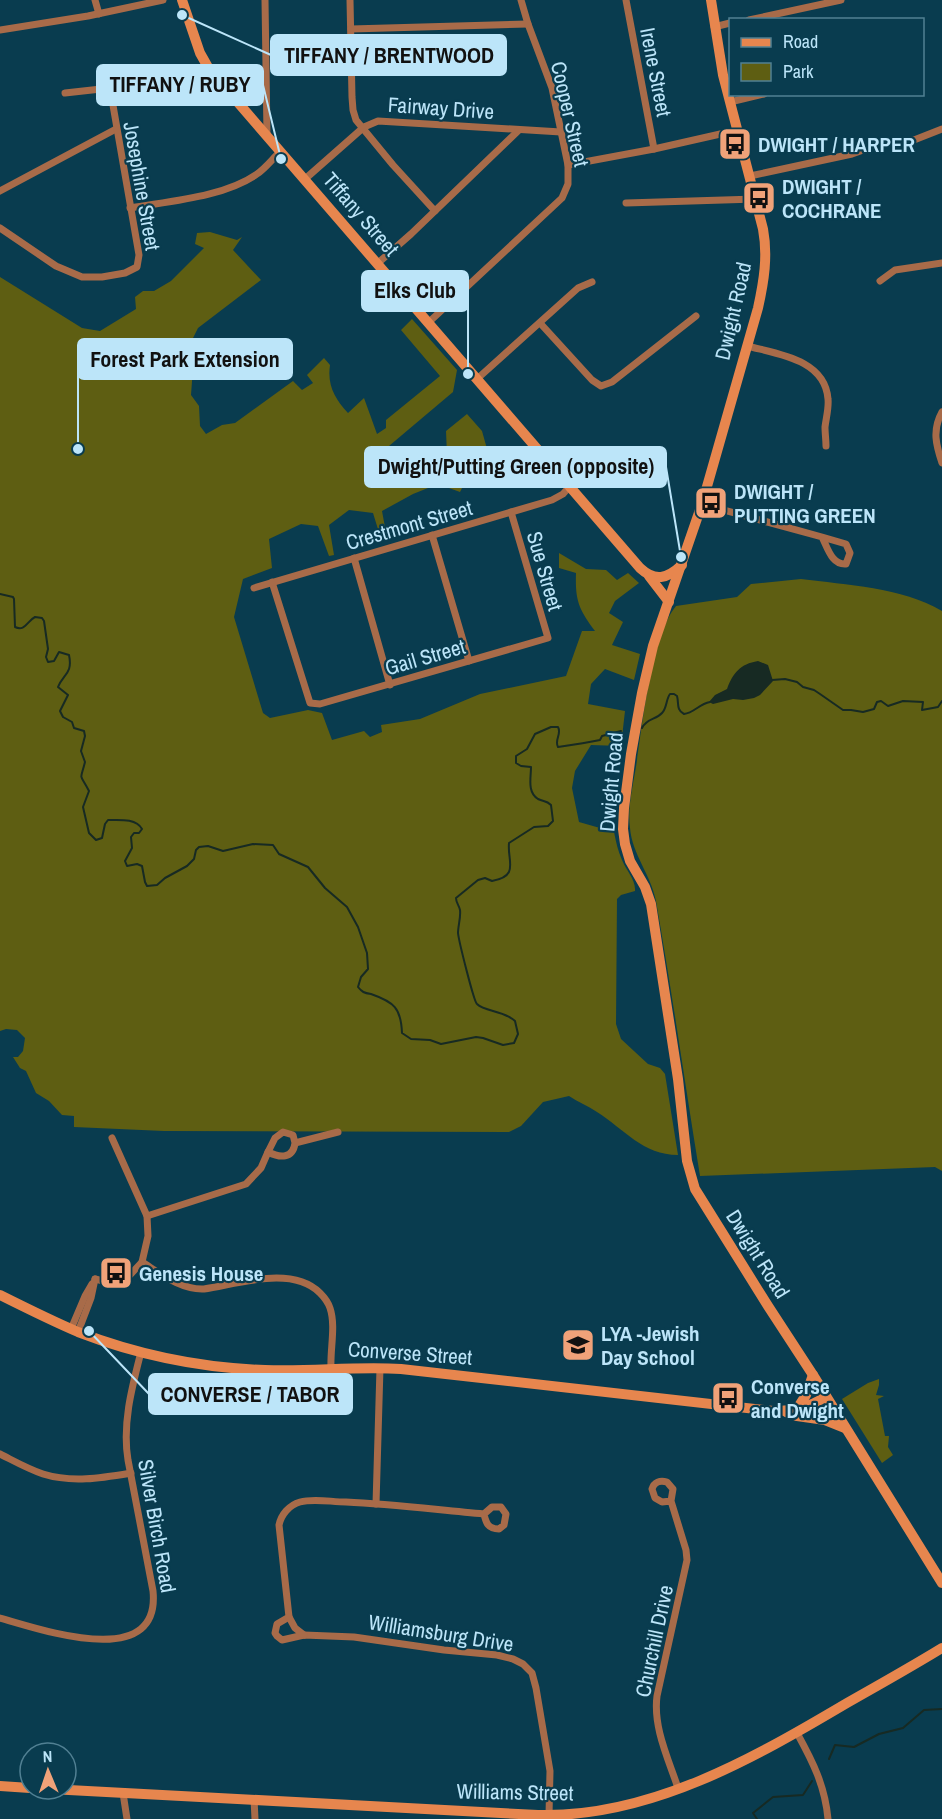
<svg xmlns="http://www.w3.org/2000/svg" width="942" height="1819" font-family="'Archivo Narrow',sans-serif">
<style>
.green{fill:#5e5e12}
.water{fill:#172a23}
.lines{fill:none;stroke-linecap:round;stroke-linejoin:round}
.stream{stroke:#172a23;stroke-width:2}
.street{stroke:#a86b49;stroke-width:7}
.secondary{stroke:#e7864e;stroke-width:10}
.labels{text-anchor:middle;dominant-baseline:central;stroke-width:4.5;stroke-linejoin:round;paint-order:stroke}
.street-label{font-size:21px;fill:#bce5f9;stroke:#093c4f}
.poi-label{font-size:21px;font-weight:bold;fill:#bce5f9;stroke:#093c4f;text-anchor:start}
.leader{fill:none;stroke:#bce5f9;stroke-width:2}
.callout-dot{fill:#bce5f9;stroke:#093c4f;stroke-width:2}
.callout{fill:#bce5f9;stroke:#bce5f9;stroke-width:2}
.callout-label{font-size:22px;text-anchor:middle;font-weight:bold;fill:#111}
</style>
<rect width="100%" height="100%" fill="#093c4f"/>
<g class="green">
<path d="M210,232L237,240L242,237L233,250L261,280L198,328L191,342L180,340L162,349L167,358L188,363L193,368L191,395L199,406L200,426L206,434L222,425L235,423L293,381L302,390L313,383L307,375L324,358L330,365C327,385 335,399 348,413L364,398L377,434L386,428V420L440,376L401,330L412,319L457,370L453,392L389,446L417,475L432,471L447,455L446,431L467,414L482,431L489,456L503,475L463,486L460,492L438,484L413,494L382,511L387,538L381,539L373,513L349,510L329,525L334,555L329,556L318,526L301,524L269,539L272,568L243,579L234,617L263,713L270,718L308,710L322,713L332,740L364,731L370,737L382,732L381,725L420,719L480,694L566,676L582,631H595C579,609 575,601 576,573L559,568V553L586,569L606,570L617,580L628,573L639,583L615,601L609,613L623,622L612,645L640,654L634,680L605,669L591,684L588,704L625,711L621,746L591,745L575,771L572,788L579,822L614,832C616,842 618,851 622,860C626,870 636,880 635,891L621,895L617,899L616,1024L621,1039L648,1064L660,1068L665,1074L678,1155C643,1155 624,1129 597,1112C588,1106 578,1102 569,1096L543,1102L521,1126L509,1132L164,1131L74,1127V1116L62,1115L49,1101L36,1093L26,1071L20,1068L13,1057H18L23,1051L25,1038L17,1030L6,1029L0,1031V277L82,328L100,331L136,309L135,297L143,291H154L171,281L204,248L195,244L197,233Z"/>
<path d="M801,579C846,585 902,587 942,611V1171L935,1167L700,1176C685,1084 672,992 656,901C651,875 632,854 630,828C627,806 634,782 637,760C643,721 652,635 676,606L737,597L751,584Z"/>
<polygon points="879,1379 879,1385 876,1395 884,1396 878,1399 885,1436 889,1436 888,1447 893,1455 882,1463 842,1399 868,1383"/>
</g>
<path class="water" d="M758,661L768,665L773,681L760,695L754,698L743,700L733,699L713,704L709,702L715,695L727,689C733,673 740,664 758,661Z"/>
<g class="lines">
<g class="stream">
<path d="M0,594L13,597L14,599L15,627C25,632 27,621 35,617L42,618L44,621L48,649L46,657L48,662L54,661L59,652L69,655C73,674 63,674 58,687L68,695L60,711L63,717L72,722L74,728L84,731L85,736L81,751L85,762C80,782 79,772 89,791L83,807L89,833L96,840L102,838L105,824L108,820C119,820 136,818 142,829L139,833H134L131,837L132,848L125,861L127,866L137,864L142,866L145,882L147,886L157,885L165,878L187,866L194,859L196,850L199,847L208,846L223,851L253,844L273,845L279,854L308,867L325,888L347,907L358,927L367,953L368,969L361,977L358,987C362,992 364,993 371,994C394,1002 401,1008 402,1033L411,1039L430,1040L441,1044L476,1037L483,1038L503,1045L514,1043L518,1034L515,1021C503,1010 485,1012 477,1004C474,1002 459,942 458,933C458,926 461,917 460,910C459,905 456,903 456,898L478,880L485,878L492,881C520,876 507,861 509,843L534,827L548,826L553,821L551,805C546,800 544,802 538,799C527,792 531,778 531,767L521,766L516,763V756L527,749L535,734L551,727H558C562,734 554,740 558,747C572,745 586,743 600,740L602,736L621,731"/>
<polyline points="772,680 785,679 797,682 803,687 814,690 820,694 843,710 851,710 863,712 874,709 877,702 881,701 888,706 903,701 923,702 922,710 938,707 942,701"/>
<path d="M642,728C647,718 656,720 662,713C667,708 666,699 670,694H674L677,696C679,703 676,710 684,714C694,713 699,704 710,702"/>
<polyline points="829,1759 835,1745 854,1747 879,1734 903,1728 924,1710 942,1709"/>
<polyline points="757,1819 753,1813 773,1797 803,1795 812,1781"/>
</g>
<g class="street">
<polyline points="95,0 99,14"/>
<polyline points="265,0 267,135"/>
<polyline points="350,0 352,97 353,110 356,120 393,165 435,211"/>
<polyline points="626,0 654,149"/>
<polyline points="749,20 841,0"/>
<polyline points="714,27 730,23"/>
<polyline points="351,29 528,24"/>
<polyline points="0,30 88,16 163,0"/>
<polyline points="65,93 110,88 146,77 209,69"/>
<polyline points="730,102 764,94"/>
<polyline points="568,165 654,149 738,130"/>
<polyline points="750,176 852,154 877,145 914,140 942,129"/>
<polyline points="305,179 364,127 378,121 561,132"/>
<polyline points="0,191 116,129"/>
<polyline points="626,203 756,199"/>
<path d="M130,208C170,201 224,197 257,174C266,168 273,158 281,151"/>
<polyline points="0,228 56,266 82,277 102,277 125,273 137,267 139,255 110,88"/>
<polyline points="378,263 411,234 519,130"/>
<polyline points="880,281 895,270 942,263"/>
<polyline points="428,323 562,198 568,184 568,165 552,88 528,24 521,0"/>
<polyline points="540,323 592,380 601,386 612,382 696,316"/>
<path d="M747,346C777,354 825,359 828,399C829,408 826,418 825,427C825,433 826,440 826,446"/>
<polyline points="477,379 578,288 592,282"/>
<path d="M942,412C932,430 936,445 942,463"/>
<path d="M702,504L822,537C828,549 832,565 846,564L850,553L846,544L822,537"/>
<polyline points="432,535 469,661"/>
<polyline points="354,558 390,685"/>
<polyline points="272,582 310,703 320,704 548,638 511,512"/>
<polyline points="254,588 552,500 563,494 570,486"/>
<path d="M295,1143C293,1159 280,1158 268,1152L275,1138L283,1132L293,1135L295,1143L338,1132"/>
<polyline points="147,1216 246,1184 261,1168 268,1152"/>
<path d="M142,1262C161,1274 181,1290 204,1289C238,1284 292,1265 320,1293C324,1297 328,1302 330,1308C336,1326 330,1349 331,1368"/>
<polyline points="95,1279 112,1283 130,1275 142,1262 148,1236 147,1216 112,1138"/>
<polyline points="71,1329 85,1296 92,1284"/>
<polyline points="78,1332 91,1298 95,1279"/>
<path d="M0,1454C14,1461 28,1469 43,1474C72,1483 101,1478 131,1473"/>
<path d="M671,1501L662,1502L655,1498L652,1489C654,1482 660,1480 667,1482L673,1489L671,1501L686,1550L687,1560L657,1696C653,1727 668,1758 678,1788"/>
<polyline points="376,1504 380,1368"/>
<path d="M484,1514L492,1507H501L506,1514L504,1525L499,1529C488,1529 486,1523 484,1514C438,1510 392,1504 346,1502C331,1502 314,1498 300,1502C289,1505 281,1515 279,1525L289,1617L277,1624L275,1633L277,1636L282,1640L304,1635L354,1637L444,1650L497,1655L513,1659L523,1664L532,1673L536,1688L550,1771L549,1815"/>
<polyline points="289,1617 295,1628 304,1635"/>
<path d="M0,1618C40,1629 161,1672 153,1591L128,1460C122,1424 132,1387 141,1352"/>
<path d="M797,1733C813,1762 825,1786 828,1819"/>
<polyline points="123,1793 127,1819"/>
<polyline points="254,1799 255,1819"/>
</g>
<g class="secondary">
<path d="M182,0L200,53L209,69L640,568C655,582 667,579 682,565"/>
<path d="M711,0L723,75L763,229C768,256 764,281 758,308L702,504L653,646L642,693L631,754L624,808L623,829L625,844L630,861L645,887L651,904L678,1079L687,1161L695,1189L768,1306L813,1375L942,1583"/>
<polyline points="649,576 669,602"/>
<path d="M0,1295C26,1308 52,1321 78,1332C138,1355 201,1368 265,1370C310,1372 355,1366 401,1369L773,1411C793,1412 809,1407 826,1397"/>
<polyline points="797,1409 806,1395 813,1375"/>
<polyline points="786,1412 797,1416 825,1420 845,1428"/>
<polyline points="0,1786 30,1788"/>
<path d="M50,1789L538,1815C650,1818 754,1758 847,1703C879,1685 911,1667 942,1648"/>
</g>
</g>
<defs>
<symbol id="bus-square" viewBox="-11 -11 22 22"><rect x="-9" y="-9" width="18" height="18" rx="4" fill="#f0a279" stroke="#093c4f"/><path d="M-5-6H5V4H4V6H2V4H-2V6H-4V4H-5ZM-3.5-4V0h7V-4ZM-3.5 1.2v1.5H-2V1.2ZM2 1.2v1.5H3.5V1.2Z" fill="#111"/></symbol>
<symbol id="school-square" viewBox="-11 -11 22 22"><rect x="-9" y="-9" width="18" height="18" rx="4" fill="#f0a279" stroke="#093c4f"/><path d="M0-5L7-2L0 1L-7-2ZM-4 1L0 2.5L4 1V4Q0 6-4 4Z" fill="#111"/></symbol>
</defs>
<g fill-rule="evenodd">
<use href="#bus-square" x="716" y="125" width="38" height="38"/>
<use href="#bus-square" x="740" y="179" width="38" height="38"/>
<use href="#bus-square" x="692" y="484" width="38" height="38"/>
<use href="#bus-square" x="97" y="1254" width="38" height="38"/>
<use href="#school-square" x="559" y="1326" width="38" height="38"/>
<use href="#bus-square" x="709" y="1379" width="38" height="38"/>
</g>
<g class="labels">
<g class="street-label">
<text transform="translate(656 72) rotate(79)">Irene Street</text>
<text transform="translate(441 108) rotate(4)">Fairway Drive</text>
<text transform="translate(570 114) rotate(77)">Cooper Street</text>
<text transform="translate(142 186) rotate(80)">Josephine Street</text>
<text transform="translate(361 214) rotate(49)">Tiffany Street</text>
<text transform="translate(733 311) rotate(-77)">Dwight Road</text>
<text transform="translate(409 525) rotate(-16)">Crestmont Street</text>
<text transform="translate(545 571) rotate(74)">Sue Street</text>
<text transform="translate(425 657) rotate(-16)">Gail Street</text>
<text transform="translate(611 782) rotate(-85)">Dwight Road</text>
<text transform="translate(758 1254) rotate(58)">Dwight Road</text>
<text transform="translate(410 1353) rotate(4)">Converse Street</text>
<text transform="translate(157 1526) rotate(80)">Silver Birch Road</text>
<text transform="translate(441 1633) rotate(9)">Williamsburg Drive</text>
<text transform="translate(654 1641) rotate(-78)">Churchill Drive</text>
<text transform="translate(515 1792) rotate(1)">Williams Street</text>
</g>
<g class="poi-label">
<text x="758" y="144">DWIGHT / HARPER</text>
<text x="782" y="186">DWIGHT /<tspan x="782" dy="24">COCHRANE</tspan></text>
<text x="734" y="491">DWIGHT /<tspan x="734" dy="24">PUTTING GREEN</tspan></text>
<text x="139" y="1273">Genesis House</text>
<text x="601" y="1333">LYA -Jewish<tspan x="601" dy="24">Day School</tspan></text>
<text x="751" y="1386">Converse<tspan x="751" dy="24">and Dwight</tspan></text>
</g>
</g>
<path class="leader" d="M182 15L271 55M281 159L263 85M468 374L468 291M78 449L78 359M681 557L666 467M89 1331L149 1394"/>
<g class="callout-dot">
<circle cx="182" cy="15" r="6"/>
<circle cx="281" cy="159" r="6"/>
<circle cx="468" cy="374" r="6"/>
<circle cx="78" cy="449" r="6"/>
<circle cx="681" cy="557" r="6"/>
<circle cx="89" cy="1331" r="6"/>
</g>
<g class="callout">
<rect x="271" y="35" width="235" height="40" rx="6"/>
<rect x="97" y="65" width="166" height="40" rx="6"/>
<rect x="362" y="271" width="106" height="40" rx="6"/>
<rect x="78" y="339" width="214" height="40" rx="6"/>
<rect x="365" y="447" width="301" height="40" rx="6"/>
<rect x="149" y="1374" width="203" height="40" rx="6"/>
</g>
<g class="callout-label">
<text x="389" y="63">TIFFANY / BRENTWOOD</text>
<text x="180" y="92">TIFFANY / RUBY</text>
<text x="415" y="298">Elks Club</text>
<text x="185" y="367">Forest Park Extension</text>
<text x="516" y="474">Dwight/Putting Green (opposite)</text>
<text x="250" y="1402">CONVERSE / TABOR</text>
</g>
<rect x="729" y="18" width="195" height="78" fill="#093c4f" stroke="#518093" stroke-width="1.5"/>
<rect x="741" y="38" width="30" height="9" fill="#e7864e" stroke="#518093" stroke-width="1.5"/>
<text x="783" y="48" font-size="18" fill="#bce5f9">Road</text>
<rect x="741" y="63" width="30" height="18" fill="#5e5e12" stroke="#518093" stroke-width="1.5"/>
<text x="783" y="78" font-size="18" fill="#bce5f9">Park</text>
<g transform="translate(48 1771) rotate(358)"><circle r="28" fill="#093c4f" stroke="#518093" stroke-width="1.5"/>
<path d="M0-4.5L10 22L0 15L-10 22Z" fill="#f0a279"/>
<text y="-9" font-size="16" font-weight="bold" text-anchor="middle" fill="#bce5f9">N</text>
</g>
</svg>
